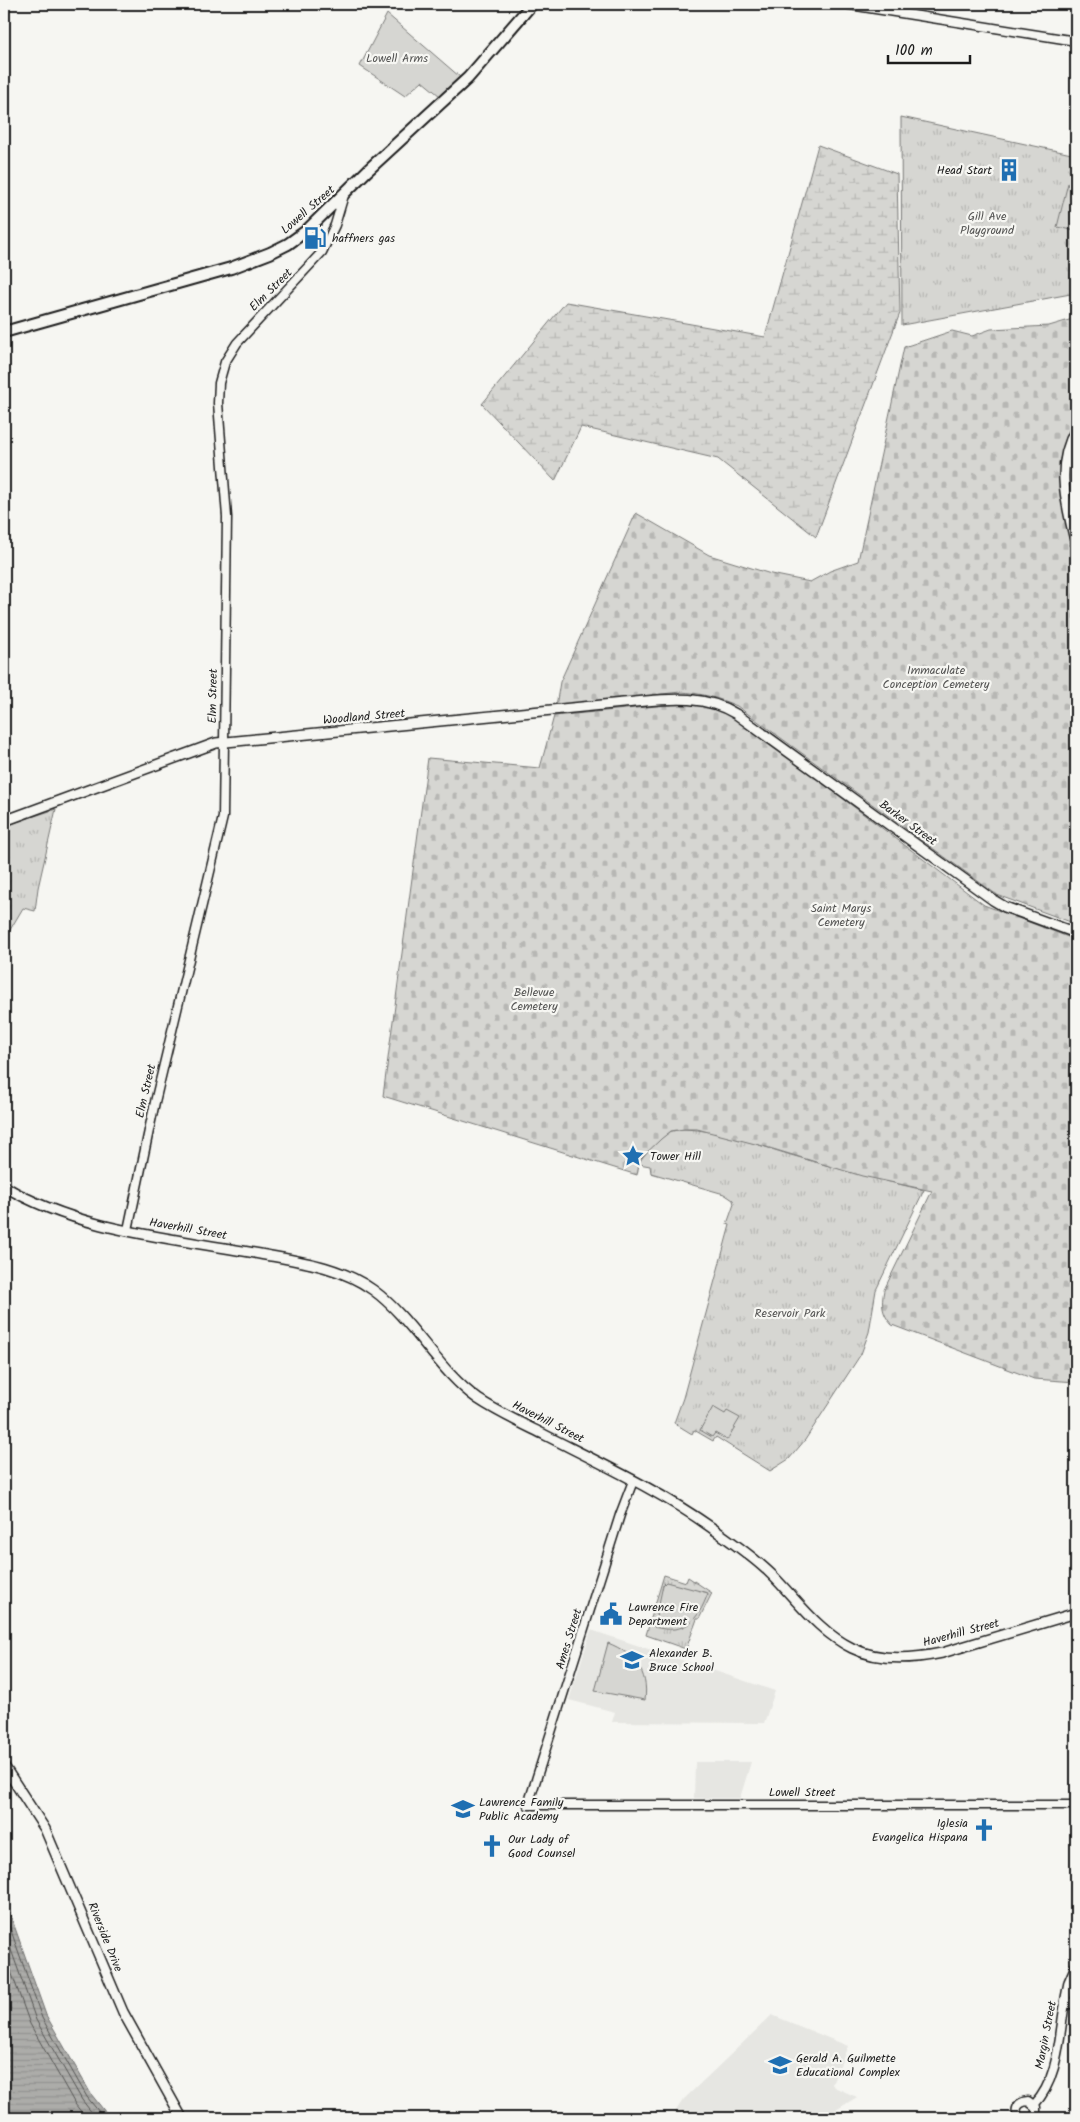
<svg xmlns="http://www.w3.org/2000/svg" width="1080" height="2122" font-family="Kalam,sans-serif">
<style>
.built{fill:#e6e6e2}
.grass{fill:url(#grass-tufts);stroke:#797977}
.wetland{fill:url(#wetland-marsh);stroke:#797977}
.cemetery{fill:url(#cemetery-stones);stroke:#797977}
.garden{fill:#d6d6d2;stroke:#797977}
.water{fill:url(#water-rules);stroke:#727271}
.lines{fill:none;stroke-linecap:round;stroke-linejoin:round}
.shore{stroke:#565654;stroke-width:1}
.tertiary-casing{stroke:#1c1c1c;stroke-width:11}
.secondary-casing{stroke:#1c1c1c;stroke-width:12}
.primary-casing{stroke:#1c1c1c;stroke-width:14}
.tertiary{stroke:#f6f6f2;stroke-width:8}
.secondary{stroke:#f6f6f2;stroke-width:9}
.primary{stroke:#f6f6f2;stroke-width:10}
.labels{text-anchor:middle;dominant-baseline:central;stroke-width:4.5;stroke-linejoin:round;paint-order:stroke}
.park-label{font-size:12px;fill:#545453;stroke:#f6f6f2}
.poi-label{font-size:12px;fill:#1c1c1c;stroke:#f6f6f2;text-anchor:start}
.street-label{font-size:12px;fill:#1c1c1c;stroke:#f6f6f2}
</style>
<defs>
<pattern id="grass-tufts" width="24" height="20" patternUnits="userSpaceOnUse" patternTransform="scale(1.25)"><rect width="24" height="20" fill="#d6d6d2"/><path d="M3 7l-1-3M5 7V3M7 7l1-3M15 17l-1-3M17 17v-4M19 17l1-3" fill="none" stroke="#b7b7b4"/></pattern>
<pattern id="wetland-marsh" width="20" height="14" patternUnits="userSpaceOnUse" patternTransform="scale(1.25)"><rect width="20" height="14" fill="#d6d6d2"/><path d="M1 5h8M5 5V1M11 12h8M15 12V8" fill="none" stroke="#b7b7b4"/></pattern>
<pattern id="cemetery-stones" width="16" height="16" patternUnits="userSpaceOnUse" patternTransform="scale(1.25)"><rect width="16" height="16" fill="#d6d6d2"/><path d="M2 7V4a2 2 0 0 1 4 0v3zM10 15v-3a2 2 0 0 1 4 0v3z" fill="#b7b7b4"/></pattern>
<pattern id="water-rules" width="6" height="5" patternUnits="userSpaceOnUse" patternTransform="scale(1.25)"><rect width="6" height="5" fill="#acaca9"/><path d="M0 2.5h6" fill="none" stroke="#939391"/></pattern>
</defs>
<rect width="100%" height="100%" fill="#f6f6f2"/>
<filter id="ink" filterUnits="userSpaceOnUse"><feTurbulence type="fractalNoise" baseFrequency=".02" numOctaves="2"/><feDisplacementMap in="SourceGraphic" scale="10" xChannelSelector="R" yChannelSelector="G"/><feConvolveMatrix kernelMatrix="1 2 1 2 8 2 1 2 1" color-interpolation-filters="sRGB"/></filter>
<g filter="url(#ink)">
<g class="built">
<polygon points="591,1630 775,1691 764,1723 612,1722 615,1712 569,1700"/>
<polygon points="695,1762 751,1762 740,1798 694,1798"/>
<polygon points="772,2015 848,2046 832,2084 834,2087 857,2097 831,2113 828,2118 671,2118 683,2100"/>
</g>
<g class="grass">
<polygon points="901,117 1076,155 1076,293 902,325"/>
<polygon points="56,809 38,888 35,911 23,908 4,940 4,826"/>
<path d="M684,1129C720,1130 757,1145 791,1155C835,1168 879,1180 924,1190L876,1290L869,1332L861,1354L805,1440L789,1459L770,1471L716,1437L713,1441L694,1430L692,1434L674,1423L683,1398L730,1225L727,1224L734,1204L733,1200L724,1194L651,1173L650,1166L639,1164C640,1157 664,1134 672,1131C676,1130 680,1130 684,1129Z"/>
<polygon points="664,1575 686,1582 688,1577 712,1593 699,1619 697,1619 686,1649 646,1635"/>
</g>
<polygon class="wetland" points="818,145 897,174 900,313 816,537 718,459 581,427 555,481 482,404 566,302 765,337"/>
<g class="cemetery">
<path d="M1076,318V424L1064,444L1059,463L1061,496L1076,559V924L997,895L737,706C718,698 701,693 680,692L556,706L560,682L636,513L709,555L771,574L810,582L830,571L858,561L904,347L952,331L972,336L991,329L1049,326Z"/>
<path d="M677,704C704,703 722,710 744,724L984,905L1076,940V1382L1034,1379L892,1325C882,1314 881,1305 884,1290L932,1191L862,1176L763,1146L697,1129H684L671,1131L661,1139L640,1159L637,1175L383,1096L428,758L540,768L554,716Z"/>
</g>
<g class="garden">
<polygon points="387,14 460,77 440,96 422,81 405,96 360,66"/>
<polygon points="1068,183 1076,185 1076,231 1057,227"/>
<polygon points="713,1407 725,1414 727,1411 740,1418 727,1440 715,1433 712,1437 700,1430"/>
<path d="M666,1582L708,1593C698,1621 685,1635 654,1627L663,1585Z"/>
<path d="M608,1643C634,1653 649,1672 645,1700L595,1691Z"/>
</g>
<polygon class="water" points="4,1897 46,2015 91,2094 110,2118 4,2118"/>
<g class="lines">
<g class="shore">
<polyline points="4,1911 42,2018 87,2097 104,2118"/>
<polyline points="4,1930 36,2020 82,2100 96,2118"/>
<polyline points="4,1952 30,2024 75,2104 86,2118"/>
</g>
<defs>
<g id="tertiary">
<polyline points="844,4 1076,41"/>
<polyline points="128,1230 155,1102 223,817 227,517 218,403 219,383 225,362 237,343 322,252 335,225 344,195"/>
<polyline points="633,1481 620,1515 528,1805 1076,1805"/>
<path d="M1034,2105C1059,2079 1059,2036 1065,2003"/>
<path d="M1019,2118C1014,2110 1017,2102 1028,2101L1036,2107V2114L1033,2118"/>
</g>
<g id="secondary">
<path d="M1076,429C1054,467 1067,505 1076,545"/>
<path d="M4,821L216,743L623,703C662,700 701,692 736,714L993,900L1005,907L1076,933"/>
<path d="M4,1186C80,1232 174,1238 260,1254C298,1261 340,1266 373,1290C413,1319 438,1371 478,1399C499,1413 523,1424 545,1435C602,1464 660,1491 712,1528C732,1542 754,1557 772,1575C797,1600 819,1632 852,1648C880,1662 913,1659 942,1653L1076,1613"/>
<polyline points="4,1766 45,1829 123,2012 182,2118"/>
<polyline points="1076,1966 1069,1982 1065,2003 1076,2004"/>
</g>
<polyline id="primary" points="4,332 231,268 270,253 288,244 306,231 368,170 468,78 532,4"/>
</defs>
<use href="#tertiary" class="tertiary-casing"/>
<use href="#secondary" class="secondary-casing"/>
<use href="#primary" class="primary-casing"/>
<use href="#tertiary" class="tertiary"/>
<use href="#secondary" class="secondary"/>
<use href="#primary" class="primary"/>
</g>
</g>
<defs>
<symbol id="building-bare" viewBox="-9 -9 18 18"><path d="M-4-6H4V6H1V3H-1V6H-4ZM-2.5-4.3h1.7v1.8h-1.7ZM.8-4.3h1.7v1.8H.8ZM-2.5-1h1.7V.8h-1.7ZM.8-1h1.7V.8H.8Z" fill="#1f6fb2" stroke="#f6f6f2" stroke-width="2.5" paint-order="stroke"/></symbol>
<symbol id="fuel-bare" viewBox="-9 -9 18 18"><path d="M-5.5-6h7V0h2V4h1.3V-2.5L3-4.5l.8-.8L6-3V5H2.5V1h-1V6h-7ZM-4.2-4.7v3.2H.2V-4.7Z" fill="#1f6fb2" stroke="#f6f6f2" stroke-width="2.5" paint-order="stroke"/></symbol>
<symbol id="sight-bare" viewBox="-9 -9 18 18"><path d="M0-6L1.8-2.2L6-1.7L2.9 1.2L3.7 5.4L0 3.3L-3.7 5.4L-2.9 1.2L-6-1.7L-1.8-2.2Z" fill="#1f6fb2" stroke="#f6f6f2" stroke-width="2.5" paint-order="stroke"/></symbol>
<symbol id="civic-bare" viewBox="-9 -9 18 18"><path d="M-.6-6.5H3V-4.5H.6V-3L4-1V1h2V6H-6V1h2V-1L-.6-3ZM-1.2 2.5V6h2.4V2.5Z" fill="#1f6fb2" stroke="#f6f6f2" stroke-width="2.5" paint-order="stroke"/></symbol>
<symbol id="school-bare" viewBox="-9 -9 18 18"><path d="M0-5L7-2L0 1L-7-2ZM-4 1L0 2.5L4 1V4Q0 6-4 4Z" fill="#1f6fb2" stroke="#f6f6f2" stroke-width="2.5" paint-order="stroke"/></symbol>
<symbol id="church-bare" viewBox="-9 -9 18 18"><path d="M-1.2-6h2.4v3.5h3.3v2.4h-3.3V6h-2.4V-.1h-3.3v-2.4h3.3Z" fill="#1f6fb2" stroke="#f6f6f2" stroke-width="2.5" paint-order="stroke"/></symbol>
</defs>
<g fill-rule="evenodd">
<use href="#building-bare" x="993" y="154" width="32" height="32"/>
<use href="#fuel-bare" x="299" y="222" width="32" height="32"/>
<use href="#sight-bare" x="617" y="1140" width="32" height="32"/>
<use href="#civic-bare" x="595" y="1598" width="32" height="32"/>
<use href="#school-bare" x="616" y="1644" width="32" height="32"/>
<use href="#school-bare" x="447" y="1793" width="32" height="32"/>
<use href="#church-bare" x="968" y="1814" width="32" height="32"/>
<use href="#church-bare" x="476" y="1830" width="32" height="32"/>
<use href="#school-bare" x="764" y="2049" width="32" height="32"/>
</g>
<g class="labels">
<g class="park-label">
<text x="397" y="58">Lowell Arms</text>
<text x="987" y="216">Gill Ave<tspan x="987" dy="14">Playground</tspan></text>
<text x="936" y="670">Immaculate<tspan x="936" dy="14">Conception Cemetery</tspan></text>
<text x="841" y="908">Saint Marys<tspan x="841" dy="14">Cemetery</tspan></text>
<text x="534" y="992">Bellevue<tspan x="534" dy="14">Cemetery</tspan></text>
<text x="790" y="1313">Reservoir Park</text>
</g>
<g class="poi-label">
<text x="992" y="170" text-anchor="end">Head Start</text>
<text x="332" y="238">haffners gas</text>
<text x="650" y="1156">Tower Hill</text>
<text x="628" y="1607">Lawrence Fire<tspan x="628" dy="14">Department</tspan></text>
<text x="649" y="1653">Alexander B.<tspan x="649" dy="14">Bruce School</tspan></text>
<text x="479" y="1802">Lawrence Family<tspan x="479" dy="14">Public Academy</tspan></text>
<text x="968" y="1823" text-anchor="end">Iglesia<tspan x="968" dy="14">Evangelica Hispana</tspan></text>
<text x="508" y="1839">Our Lady of<tspan x="508" dy="14">Good Counsel</tspan></text>
<text x="796" y="2058">Gerald A. Guilmette<tspan x="796" dy="14">Educational Complex</tspan></text>
</g>
<g class="street-label">
<text transform="translate(308 210) rotate(-41)">Lowell Street</text>
<text transform="translate(271 290) rotate(-45)">Elm Street</text>
<text transform="translate(213 696) rotate(-89)">Elm Street</text>
<text transform="translate(364 717) rotate(-5)">Woodland Street</text>
<text transform="translate(908 823) rotate(36)">Barker Street</text>
<text transform="translate(146 1091) rotate(-77)">Elm Street</text>
<text transform="translate(188 1229) rotate(10)">Haverhill Street</text>
<text transform="translate(548 1422) rotate(27)">Haverhill Street</text>
<text transform="translate(961 1633) rotate(-15)">Haverhill Street</text>
<text transform="translate(569 1639) rotate(-73)">Ames Street</text>
<text x="802" y="1792">Lowell Street</text>
<text transform="translate(105 1937) rotate(68)">Riverside Drive</text>
<text transform="translate(1046 2035) rotate(-79)">Margin Street</text>
</g>
</g>
<rect width="1080" height="2122" fill="none" stroke="#f6f6f2" stroke-width="20"/>
<rect x="10" y="10" width="1060" height="2102" fill="none" stroke="#1c1c1c" stroke-width="2" filter="url(#ink)"/>
<path d="M888 55v8h82v-8" fill="none" stroke="#1c1c1c" stroke-width="2.5"/>
<text x="895" y="55" font-size="15" fill="#1c1c1c" stroke="#f6f6f2" stroke-width="4" paint-order="stroke">100 m</text>
</svg>
